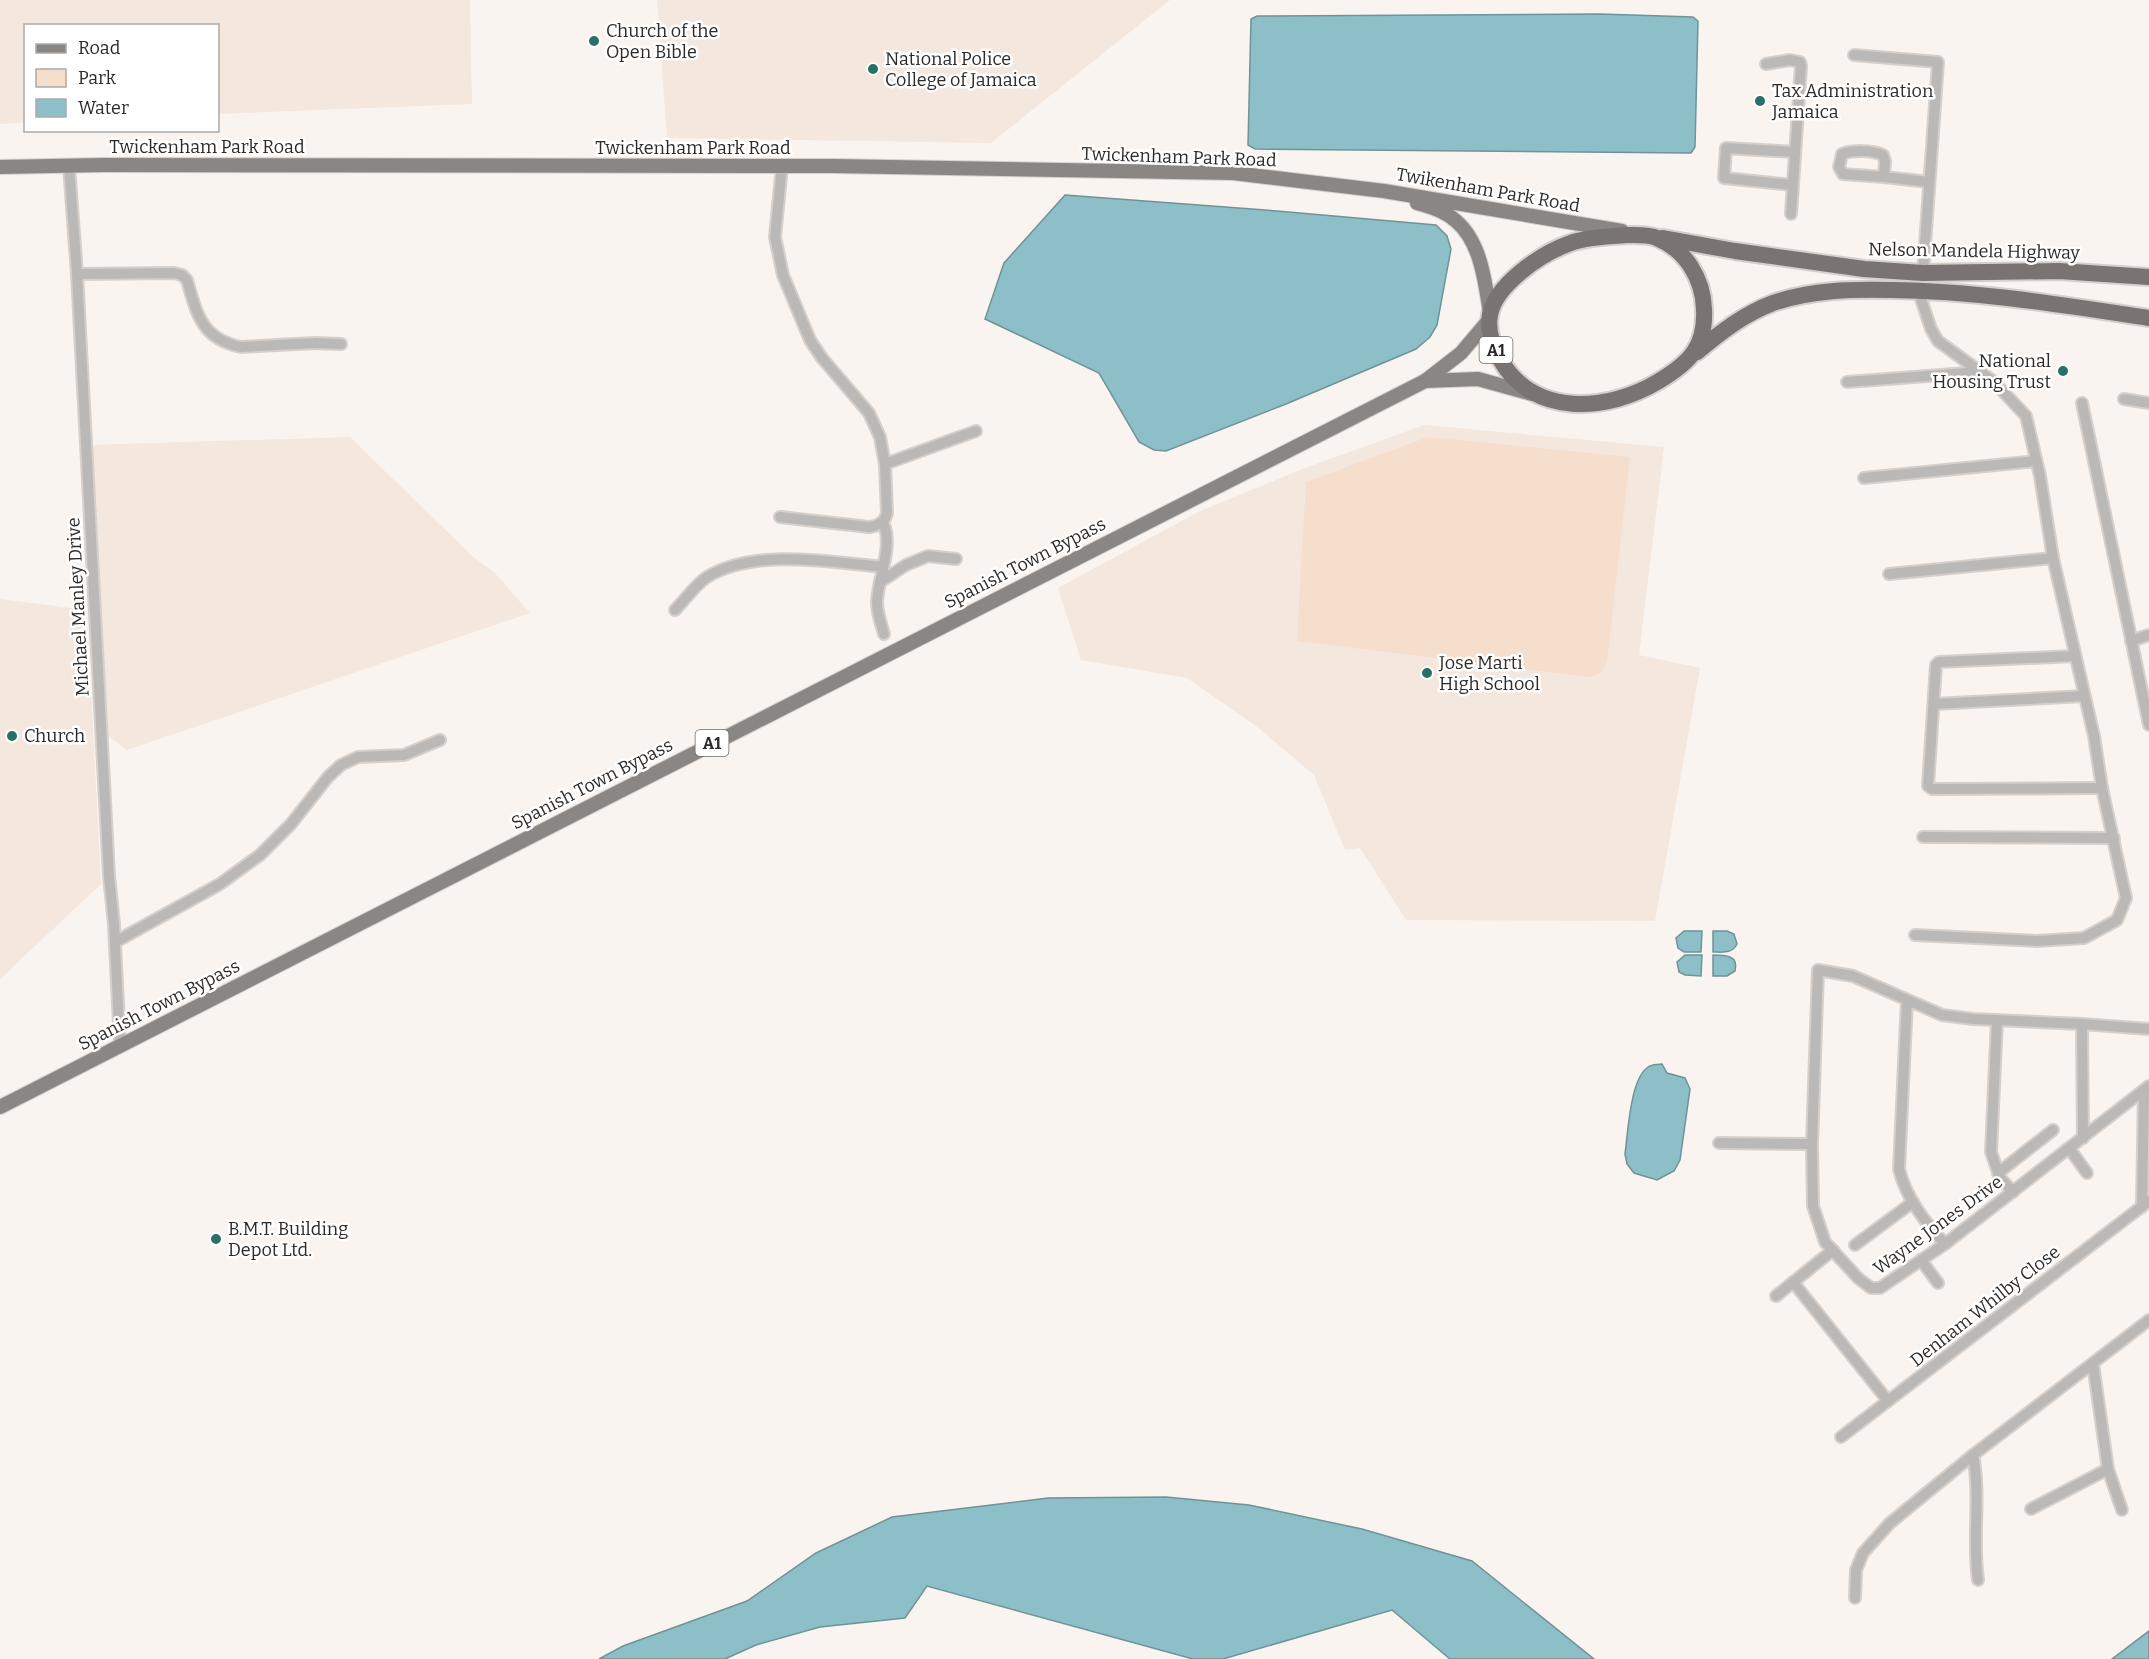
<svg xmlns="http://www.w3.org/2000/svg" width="2149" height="1659" font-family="Bitter,serif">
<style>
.built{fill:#f3e7de}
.green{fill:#f6decc}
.water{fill:#8cbfc7;stroke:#709398;stroke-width:1.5}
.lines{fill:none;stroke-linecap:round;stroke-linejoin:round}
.minor-casing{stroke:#d5d0cc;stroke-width:14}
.major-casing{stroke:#d5d0cc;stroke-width:16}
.highway-casing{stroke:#d5d0cc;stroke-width:20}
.minor{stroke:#bbb9b7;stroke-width:10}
.major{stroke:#8a8683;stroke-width:14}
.highway{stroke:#797471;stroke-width:16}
.poi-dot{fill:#287068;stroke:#fff;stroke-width:2}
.labels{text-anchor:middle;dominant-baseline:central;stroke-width:5;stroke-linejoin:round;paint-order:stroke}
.shield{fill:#fff;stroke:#6c6b6a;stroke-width:1.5}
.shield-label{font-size:16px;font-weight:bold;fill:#2d2b2a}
.poi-label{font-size:18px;fill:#2d2b2a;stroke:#fff;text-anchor:start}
.street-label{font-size:18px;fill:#2d2b2a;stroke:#fff}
</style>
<rect width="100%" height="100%" fill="#faf4f0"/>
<g class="built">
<polygon points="0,0 470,0 472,104 218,114 218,26 26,26 25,122 0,124"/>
<polygon points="657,0 1170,0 991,143 667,138"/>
<polygon points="1424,425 1664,447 1639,655 1700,668 1655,921 1406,920 1360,848 1345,850 1314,775 1256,726 1187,678 1081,660 1058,588 1198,512 1305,468"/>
<polygon points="350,437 473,557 494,572 530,613 127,750 104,733 88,445"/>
<polygon points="0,599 87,610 101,884 0,979"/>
</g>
<polygon class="green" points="1428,437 1630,457 1607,662 1601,673 1589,677 1297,641 1306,482"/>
<g class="water">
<polygon points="1600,14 1693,17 1698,21 1695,147 1691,153 1255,149 1248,145 1251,19 1257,16"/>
<polygon points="1065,195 1277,211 1436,225 1447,236 1451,249 1437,325 1430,337 1416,349 1286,404 1166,451 1154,450 1139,442 1099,373 985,319 1004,263"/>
<polygon points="1684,931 1702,931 1701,952 1684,952 1678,948 1676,938"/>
<path d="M1713,931H1727L1734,934L1737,944C1732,954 1723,952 1713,952Z"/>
<polygon points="1685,955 1702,955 1701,976 1685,975 1679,972 1677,962"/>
<path d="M1713,955C1725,955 1739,955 1735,971L1727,976H1713Z"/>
<path d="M1662,1064L1667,1073L1685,1078L1690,1089L1680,1160L1674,1171L1657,1180L1634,1173L1627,1164L1625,1154C1628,1133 1630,1079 1648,1067C1652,1064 1657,1065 1662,1064Z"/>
<polygon points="1166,1497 1249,1505 1362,1529 1472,1561 1594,1659 1450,1659 1392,1610 1223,1659 1193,1659 927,1586 905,1618 820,1627 756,1645 725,1659 599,1659 623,1646 747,1601 816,1553 892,1517 1048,1498"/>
<polygon points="2149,1631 2149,1659 2112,1659"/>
</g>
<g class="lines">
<defs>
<g id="minor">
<polyline points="1854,55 1938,62 1923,273"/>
<polyline points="1766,64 1790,60 1800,62 1801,66 1791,214"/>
<polyline points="69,166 77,274 109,876 114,924 120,1045"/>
<path d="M1884,177L1843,174L1839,167L1842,154C1853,150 1872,150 1883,155L1885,161L1884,177L1929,182"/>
<polyline points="1793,185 1724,178 1726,148 1795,152"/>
<path d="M77,274L174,273L182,275L187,280C197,315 202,339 241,347L315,343L341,344"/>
<polyline points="1847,382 1981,372"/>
<polyline points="2124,399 2149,403"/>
<polyline points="2082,403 2149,725"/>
<polyline points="885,464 976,431"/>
<polyline points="1864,478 2036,461"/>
<path d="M780,517L869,527C879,526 885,522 887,513L885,464L880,437L869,413L822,358L810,340L783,275L775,237L782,166"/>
<path d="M883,522C894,547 878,576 877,602C877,613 881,624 884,634"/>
<polyline points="1889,574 2053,558"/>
<polyline points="880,582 906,565 928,556 956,559"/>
<path d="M675,610C685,600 695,585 707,577C754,548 830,562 883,567"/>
<polyline points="2131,641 2149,635"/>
<polyline points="2075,656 1939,662 1936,665 1928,786 1932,789 2102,788"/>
<polyline points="1934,704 2084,696"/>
<polyline points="1923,837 2114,838"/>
<polyline points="1915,935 2037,941 2084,938 2117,920 2126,898 2102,788 2094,736 2053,558 2040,476 2026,416 1994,382 1938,341 1931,329 1918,290"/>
<polyline points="115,942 220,884 260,855 291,824 328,777 341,765 358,757 404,755 440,740"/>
<path d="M1907,1000L1899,1169C1906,1198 1925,1222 1945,1244"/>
<polyline points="1997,1020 1991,1152 2000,1178 2013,1192"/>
<polyline points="2082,1024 2083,1138"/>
<polyline points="2149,1029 2082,1024 1973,1019 1942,1015 1853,976 1818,970 1812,1144 1813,1206 1825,1242 1858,1278 1871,1288 1880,1288 1945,1244 2149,1086"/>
<polyline points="1719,1143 1812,1144"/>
<polyline points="2069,1148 2087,1173"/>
<polyline points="1998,1173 2053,1130"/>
<polyline points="2142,1207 2144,1091"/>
<polyline points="1855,1245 1913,1202"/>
<polyline points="1921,1260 1938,1283"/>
<polyline points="1793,1282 1888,1401"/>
<polyline points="1776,1296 1833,1250"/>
<polyline points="2093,1364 2108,1469 2122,1510"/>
<polyline points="1841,1437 2149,1201"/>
<path d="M1973,1455C1981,1497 1972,1539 1978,1580"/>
<polyline points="2031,1509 2108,1469"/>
<polyline points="1855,1598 1856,1570 1863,1553 1890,1523 1973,1455 2149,1320"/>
</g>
<g id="major">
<polyline points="0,167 102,165 833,166 1233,173 1384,191 1622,231"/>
<path d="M1417,203C1431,207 1445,211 1456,221C1481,242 1485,282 1490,313"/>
<polyline points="1425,381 1478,379 1532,394"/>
<polyline points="0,1107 1425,381 1461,353 1489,320"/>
</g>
<g id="highway">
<path d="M1626,235C1636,235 1648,234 1657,238C1686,250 1703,279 1704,309C1706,347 1689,363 1659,381C1608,412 1533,418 1500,359C1493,346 1487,329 1490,315C1495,285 1541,254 1568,244C1586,237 1606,237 1626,235Z"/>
<polyline points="1663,238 1735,251 1864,269 1923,273 2059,271 2149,277"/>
<path d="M1697,352C1721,332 1744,314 1773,303C1811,290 1852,289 1891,290C1978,291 2063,305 2149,318"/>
</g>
</defs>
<use href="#minor" class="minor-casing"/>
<use href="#major" class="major-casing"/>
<use href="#highway" class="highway-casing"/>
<use href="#minor" class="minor"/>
<use href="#major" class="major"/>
<use href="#highway" class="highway"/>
</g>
<g class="poi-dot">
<circle cx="594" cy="41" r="6"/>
<circle cx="873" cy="69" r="6"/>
<circle cx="1760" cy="101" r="6"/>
<circle cx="2063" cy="371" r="6"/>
<circle cx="1427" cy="673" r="6"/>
<circle cx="12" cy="736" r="6"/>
<circle cx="216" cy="1239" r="6"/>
</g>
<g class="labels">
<g class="shield">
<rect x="1479.5" y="337" width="33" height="26" rx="4.5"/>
<rect x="695.5" y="730" width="33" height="26" rx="4.5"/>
</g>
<g class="shield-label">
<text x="1496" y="350">A1</text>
<text x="712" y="743">A1</text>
</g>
<g class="poi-label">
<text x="606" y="31">Church of the<tspan x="606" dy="21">Open Bible</tspan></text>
<text x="885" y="59">National Police<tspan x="885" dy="21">College of Jamaica</tspan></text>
<text x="1772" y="91">Tax Administration<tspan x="1772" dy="21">Jamaica</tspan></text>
<text x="2051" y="361" text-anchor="end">National<tspan x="2051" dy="21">Housing Trust</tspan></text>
<text x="1439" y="663">Jose Marti<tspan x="1439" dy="21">High School</tspan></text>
<text x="24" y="736">Church</text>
<text x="228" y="1229">B.M.T. Building<tspan x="228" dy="21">Depot Ltd.</tspan></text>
</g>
<g class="street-label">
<text x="207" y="147">Twickenham Park Road</text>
<text x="693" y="148">Twickenham Park Road</text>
<text transform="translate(1179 157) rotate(2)">Twickenham Park Road</text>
<text transform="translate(1488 190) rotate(10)">Twikenham Park Road</text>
<text transform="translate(1974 251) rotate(1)">Nelson Mandela Highway</text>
<text transform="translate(1025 563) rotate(-27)">Spanish Town Bypass</text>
<text transform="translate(78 607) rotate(-93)">Michael Manley Drive</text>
<text transform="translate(592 784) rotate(-27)">Spanish Town Bypass</text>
<text transform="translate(159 1005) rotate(-27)">Spanish Town Bypass</text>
<text transform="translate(1938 1225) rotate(-36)">Wayne Jones Drive</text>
<text transform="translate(1985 1306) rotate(-38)">Denham Whilby Close</text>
</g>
</g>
<rect x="24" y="24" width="195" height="108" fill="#ffffff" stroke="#abaaaa" stroke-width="1.5"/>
<rect x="36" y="44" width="30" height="9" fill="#8a8683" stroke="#abaaaa" stroke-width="1.5"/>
<text x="78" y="54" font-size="18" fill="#2d2b2a">Road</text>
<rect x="36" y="69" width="30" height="18" fill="#f6decc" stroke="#abaaaa" stroke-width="1.5"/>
<text x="78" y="84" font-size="18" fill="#2d2b2a">Park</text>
<rect x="36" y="99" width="30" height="18" fill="#8cbfc7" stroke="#abaaaa" stroke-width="1.5"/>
<text x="78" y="114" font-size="18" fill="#2d2b2a">Water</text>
</svg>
